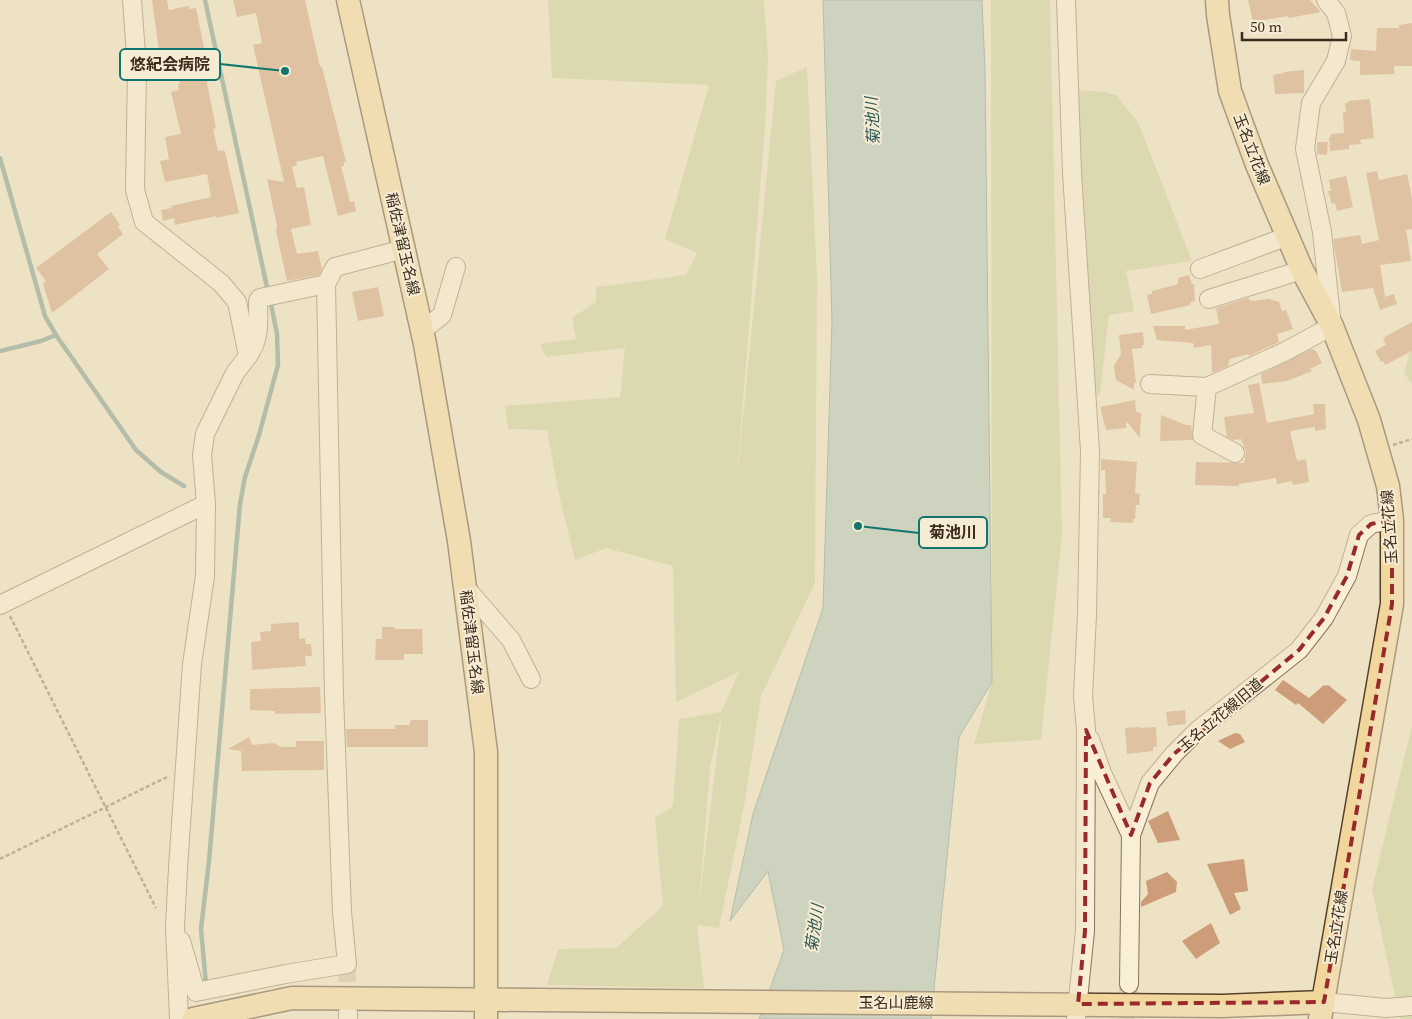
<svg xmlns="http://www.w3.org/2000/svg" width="1412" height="1019" font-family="'Source Serif 4','Noto Sans JP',serif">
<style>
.green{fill:#c6cd97;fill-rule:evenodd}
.water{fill:#a6c1b9;stroke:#6c9087}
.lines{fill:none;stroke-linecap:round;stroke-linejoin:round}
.stream{stroke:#6c9087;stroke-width:4.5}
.building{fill:#cd9c79}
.minor-tunnel{stroke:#cabda3;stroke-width:18;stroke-dasharray:18 9;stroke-linecap:butt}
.minor-casing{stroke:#89735a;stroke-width:20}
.major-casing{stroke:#57412e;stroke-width:25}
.path{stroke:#89735a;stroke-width:2.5;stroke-dasharray:4 2.5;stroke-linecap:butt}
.minor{stroke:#f9efd7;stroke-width:18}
.major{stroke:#f2d79c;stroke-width:22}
.marked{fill:none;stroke:#982a2a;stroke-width:4;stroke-dasharray:10 6;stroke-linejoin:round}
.labels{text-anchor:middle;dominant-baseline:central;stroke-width:4;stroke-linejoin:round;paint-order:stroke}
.street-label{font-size:15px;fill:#392b1e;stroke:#f6ecd3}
.water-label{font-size:16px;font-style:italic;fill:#2d5956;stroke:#f6ecd3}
.leader{fill:none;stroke:#0f766e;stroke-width:2}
.callout-dot{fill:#0f766e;stroke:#f6ecd3;stroke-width:2}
.callout{fill:#f6ecd3;stroke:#0f766e;stroke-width:2}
.callout-label{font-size:16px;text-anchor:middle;font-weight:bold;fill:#392b1e}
</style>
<rect width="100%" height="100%" fill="#eee2c4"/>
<g class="green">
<path d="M548,0H764L768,57L765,127L736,489L776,81L807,67L817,277L815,583L761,696L745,801L719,928L697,925L704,988L547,985L558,949L616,948L663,906L655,818L673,806L679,719L721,712L739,672L676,702L673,566L606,548L575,560L558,490L547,430L508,429L505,406L620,397L625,348L546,357L540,344L576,339L572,318L596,302V287L686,275L697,253L665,239L709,85L552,78ZM720,720H721L699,904L710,768Z"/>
<polygon points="991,0 1050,0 1062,535 1041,740 974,744 992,682"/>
<polygon points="1075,90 1105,92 1116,95 1138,122 1192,261 1126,271 1134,311 1109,315 1100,394 1091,399"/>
<polygon points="1412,343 1412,384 1404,373"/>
<polygon points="1412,726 1412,1019 1400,1019 1372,889"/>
</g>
<polygon class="water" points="823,0 982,0 985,70 992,682 959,737 931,1019 759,1019 784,950 768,871 730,921 753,814 823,608 832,321"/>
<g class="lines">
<g class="stream">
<polyline points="205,0 268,292"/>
<polyline points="0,158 45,316 56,335 136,450 161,472 184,486"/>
<polyline points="0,351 41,341 56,335"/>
<polyline points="206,984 201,929 209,861 240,504 245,477 259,435 278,365 277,334 270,299"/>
</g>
</g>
<g class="building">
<polygon points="152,0 167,0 169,10 188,6 190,9 196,8 208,67 204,68 216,128 213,129 218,151 224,150 225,152 239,213 216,218 216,216 175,225 174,218 163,221 161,210 172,208 171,206 211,197 207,174 165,182 160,161 169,159 165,137 181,134 171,92 179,90 178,84 180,84 176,62 161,65"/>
<polygon points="233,0 305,0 320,67 322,67 346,162 344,162 344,166 341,166 350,202 354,201 356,211 338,216 323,156 296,162 297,165 292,167 297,188 304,187 311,225 291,229 297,254 318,251 322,269 319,275 287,281 276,231 277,226 267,179 284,182 253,45 262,43 256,13 237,17"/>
<polygon points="1248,0 1310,0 1321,12 1289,18 1288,16 1253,22"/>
<polygon points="1412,23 1412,66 1394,66 1394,74 1360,75 1360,61 1350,60 1351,49 1376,51 1377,28 1399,28 1399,25"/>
<polygon points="1304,70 1304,93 1275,94 1273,75 1284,73 1284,72"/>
<polygon points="1370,99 1374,138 1360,140 1361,144 1349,145 1349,149 1330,151 1329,137 1331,137 1331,134 1344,133 1343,112 1346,112 1345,103 1348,103 1348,101"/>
<polygon points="1317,142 1328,142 1327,155 1317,154"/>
<polygon points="1377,171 1379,180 1407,174 1412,198 1412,229 1406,230 1411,261 1380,265 1385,297 1394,294 1397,304 1380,310 1373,288 1342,292 1333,239 1360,235 1362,244 1379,240 1366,173"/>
<polygon points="1346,176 1353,207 1337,211 1335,203 1332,204 1328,191 1331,191 1329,180"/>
<polygon points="111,212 120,225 118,227 123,234 97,254 109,269 52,313 43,284 46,281 36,268"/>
<polygon points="1189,275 1192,284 1194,284 1195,301 1190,302 1191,305 1151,314 1147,295 1152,294 1152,291 1178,284 1178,278"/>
<polygon points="378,287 384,316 358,321 352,292"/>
<polygon points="1248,298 1251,301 1268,299 1279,302 1282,311 1286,310 1293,329 1277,334 1279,342 1249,356 1248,354 1230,359 1228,366 1212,373 1211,345 1194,348 1193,343 1157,340 1153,326 1185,326 1185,330 1219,324 1216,308"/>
<polygon points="1412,322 1412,351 1385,365 1383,361 1381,362 1375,351 1386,345 1383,338"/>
<polygon points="1143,332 1144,345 1142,345 1142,348 1132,349 1136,383 1134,383 1134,390 1116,380 1114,366 1121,354 1119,335"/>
<polygon points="1312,349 1316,351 1322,363 1310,369 1312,371 1287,381 1262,384 1261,374"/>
<polygon points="1259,383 1267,423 1314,414 1313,404 1325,404 1326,429 1315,431 1315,427 1290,431 1297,461 1306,459 1309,482 1293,485 1292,481 1277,484 1276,478 1239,484 1239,486 1195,485 1196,462 1244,463 1246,452 1241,439 1234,440 1227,437 1224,417 1254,413 1248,385"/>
<polygon points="1135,400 1136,412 1141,413 1140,438 1126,421 1126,428 1106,430 1100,407"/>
<polygon points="1161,415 1186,425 1191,425 1193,440 1160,441"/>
<polygon points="1101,459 1137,462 1135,493 1140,494 1139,505 1136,505 1135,519 1133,519 1133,523 1110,522 1111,518 1103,518 1103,494 1106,494 1105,470 1101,470"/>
<polygon points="299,622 299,639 305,638 306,644 311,644 312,656 305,656 306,666 252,670 251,642 261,641 260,632 271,631 271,624"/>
<polygon points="382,627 395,627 395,629 422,629 423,654 404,654 404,660 375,660 376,639 382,639"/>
<polygon points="1283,680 1309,698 1324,685 1326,686 1328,685 1347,700 1323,724 1298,703 1296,705 1275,690"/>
<polygon points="320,687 321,713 275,714 275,711 250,710 250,689"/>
<polygon points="1185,710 1186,724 1168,726 1166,712"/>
<polygon points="411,720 428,720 428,747 347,747 346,729 395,729 395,725 409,725"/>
<polygon points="1140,727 1140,728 1156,727 1157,746 1153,747 1153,751 1127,754 1125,728"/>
<polygon points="1235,733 1240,734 1245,742 1230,749 1218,741"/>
<polygon points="249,737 252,745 273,743 282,747 296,747 296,741 324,741 324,770 242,771 241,751 228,749"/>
<polygon points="1168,811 1180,840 1158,843 1148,821"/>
<polygon points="1244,859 1248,891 1234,893 1241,909 1230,915 1207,864"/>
<polygon points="1167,872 1177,882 1176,892 1141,907 1141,902 1148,894 1146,881"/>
<polygon points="1211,923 1220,943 1196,959 1182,941"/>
</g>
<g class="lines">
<g class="minor-tunnel">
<polyline points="347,964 348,1011"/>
<polyline points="1126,1019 1129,984"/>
</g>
<defs>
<g id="minor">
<polyline points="132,0 137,68 135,190 144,222 221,283 237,302 248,356 235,373 205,434 202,455 206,504 205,576 192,664 178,868 175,927 179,1019"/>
<polyline points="1066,0 1072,173 1090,451 1087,615 1083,696 1086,730 1085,931 1076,1019"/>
<polyline points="1200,269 1288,236"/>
<polyline points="1209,299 1302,270"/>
<polyline points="422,331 442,315 456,267"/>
<path d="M248,356C261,338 258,322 258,301L260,298L326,284"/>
<polyline points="1150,384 1207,387"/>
<polyline points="1235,453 1202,435 1207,387 1286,351 1332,326 1322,232 1305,149 1311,103 1336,61 1342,36 1336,13 1326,0"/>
<polyline points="465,587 511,640 531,679"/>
<polyline points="0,605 206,504"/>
<polyline points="1090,739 1102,773 1131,835"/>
<polyline points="181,941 196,992 286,974 347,964 342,912 334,695 326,284 335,267 404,249"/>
<polyline points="1129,984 1131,835 1150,783 1174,754 1198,730 1299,650 1324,618 1347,576 1359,535 1371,524 1392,520"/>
<polyline points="1324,1002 1386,1008 1412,1006"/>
<polyline points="348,1019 348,1013"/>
</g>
<g id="major">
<polyline points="348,0 425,344 459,541 486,752 486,1019"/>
<polyline points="1217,0 1218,15 1230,91 1257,165 1302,270 1332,326 1369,420 1388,486 1392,520 1392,604 1320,1019"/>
<polyline points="193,1019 292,998 1222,1006 1324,1002"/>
</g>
</defs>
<use href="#minor" class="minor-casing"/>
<use href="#major" class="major-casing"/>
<g class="path">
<polyline points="1393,445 1412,439"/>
<polyline points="10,616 156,908"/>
<polyline points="0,859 169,776"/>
</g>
<use href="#minor" class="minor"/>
<use href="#major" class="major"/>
</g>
<path d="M0 0H1412V1019H0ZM1392,520V604L1324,1002L1078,1004L1085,931L1086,730L1131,835L1150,783L1174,754L1299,650L1324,618L1347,576L1359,535L1371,524Z" fill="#eee2c4" fill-opacity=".55" fill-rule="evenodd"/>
<path class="marked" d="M1392,520V604L1324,1002L1078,1004L1085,931L1086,730L1131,835L1150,783L1174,754L1299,650L1324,618L1347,576L1359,535L1371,524Z"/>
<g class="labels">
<g class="street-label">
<text transform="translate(1252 149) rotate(69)">玉名立花線</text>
<text transform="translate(403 244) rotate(77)">稲佐津留玉名線</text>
<text transform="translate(1389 527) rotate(-94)">玉名立花線</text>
<text transform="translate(472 642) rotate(83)">稲佐津留玉名線</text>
<text transform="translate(1220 715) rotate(-40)">玉名立花線旧道</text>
<text transform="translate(1336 927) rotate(-81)">玉名立花線</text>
<text x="896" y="1002">玉名山鹿線</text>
</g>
<g class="water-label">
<text transform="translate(872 121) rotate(-93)">菊池川</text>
<text transform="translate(814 928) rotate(-82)">菊池川</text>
</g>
</g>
<path class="leader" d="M285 71L220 64M858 526L919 533"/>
<g class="callout-dot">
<circle cx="285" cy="71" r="5"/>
<circle cx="858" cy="526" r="5"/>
</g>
<g class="callout">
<rect x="120" y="49" width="100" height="31" rx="5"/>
<rect x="919" y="517" width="68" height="31" rx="5"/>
</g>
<g class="callout-label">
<text x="170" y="70">悠紀会病院</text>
<text x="953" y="538">菊池川</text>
</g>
<path d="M1242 32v8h104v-8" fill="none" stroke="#392b1e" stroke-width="2.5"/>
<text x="1250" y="32" font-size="15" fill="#392b1e" stroke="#f6ecd3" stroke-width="4" paint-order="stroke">50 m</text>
</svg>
